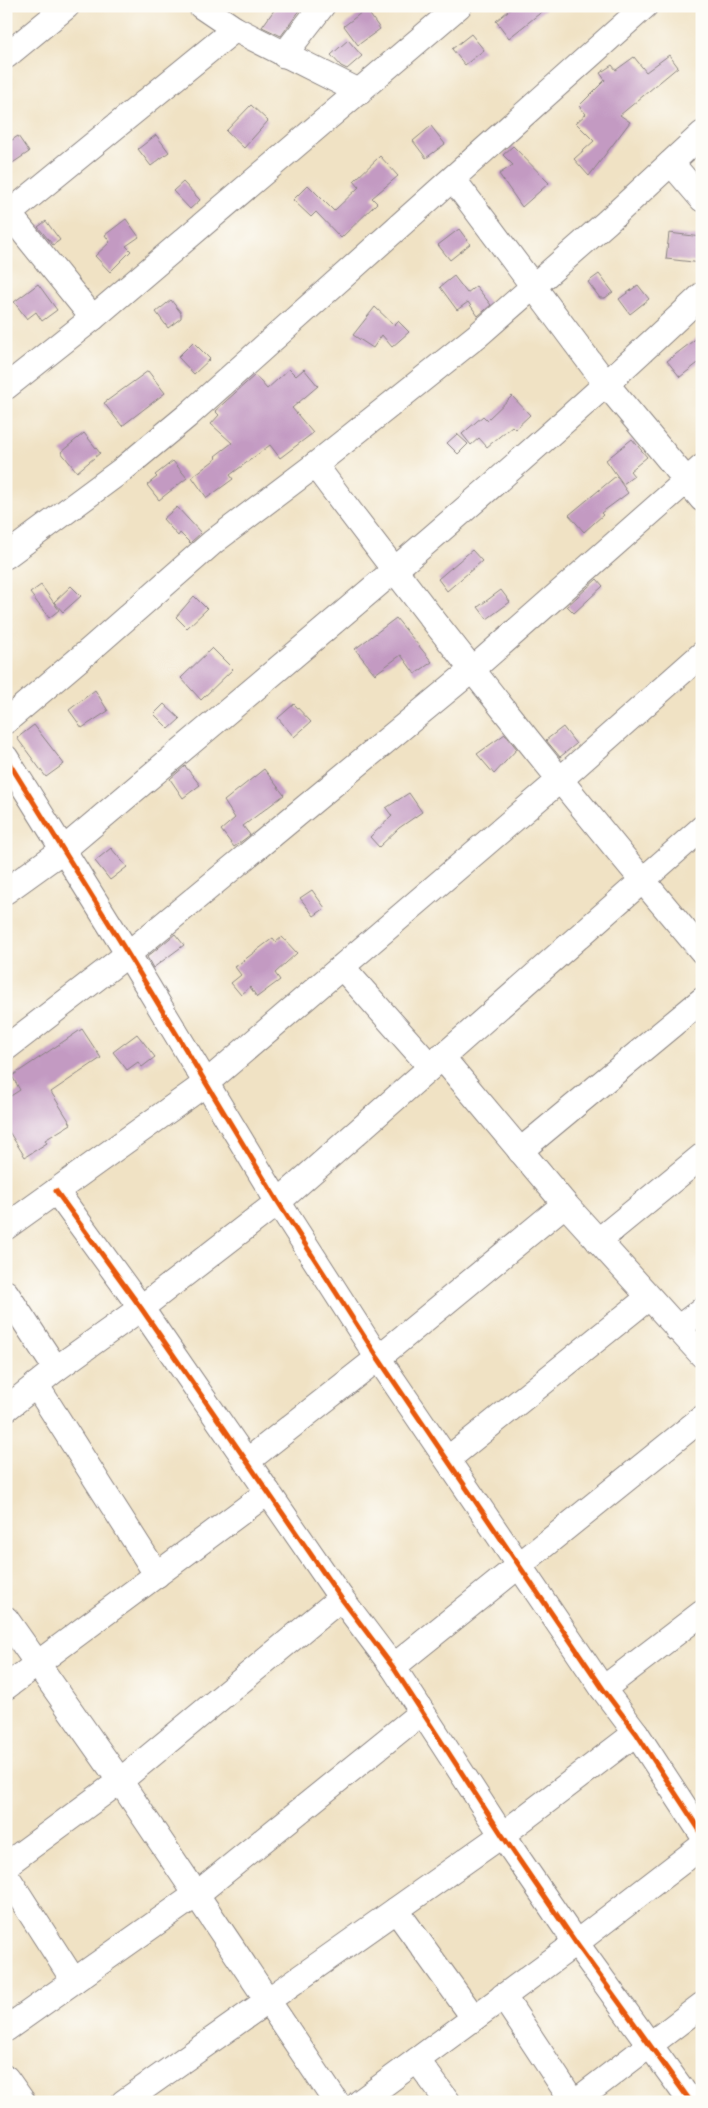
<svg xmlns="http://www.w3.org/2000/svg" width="708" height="2108" font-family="Pangolin,sans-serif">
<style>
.building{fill:#c39ac2}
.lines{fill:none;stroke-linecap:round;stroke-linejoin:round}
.minor-casing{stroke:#898280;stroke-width:27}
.minor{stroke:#fff;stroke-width:25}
.cycleway-casing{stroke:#fdfcf7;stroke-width:8}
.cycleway{stroke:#e8590c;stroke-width:5}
</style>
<rect width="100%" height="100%" fill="#fdfcf7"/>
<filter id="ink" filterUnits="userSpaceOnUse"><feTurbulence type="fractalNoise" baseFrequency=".02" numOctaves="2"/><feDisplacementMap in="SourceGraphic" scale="10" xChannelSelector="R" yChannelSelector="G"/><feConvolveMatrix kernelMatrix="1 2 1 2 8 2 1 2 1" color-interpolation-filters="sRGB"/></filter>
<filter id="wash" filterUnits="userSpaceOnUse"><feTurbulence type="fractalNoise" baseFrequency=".0096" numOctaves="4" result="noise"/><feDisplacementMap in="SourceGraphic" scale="20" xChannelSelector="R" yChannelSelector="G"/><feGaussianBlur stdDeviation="1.12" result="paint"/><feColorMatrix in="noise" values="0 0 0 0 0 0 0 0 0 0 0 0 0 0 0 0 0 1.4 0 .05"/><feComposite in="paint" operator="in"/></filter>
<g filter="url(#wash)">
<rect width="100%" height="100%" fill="#f0e2c4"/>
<g id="blocks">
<g class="building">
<polygon points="277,6 303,6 281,36 262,27"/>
<polygon points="514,6 549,6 509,38 496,21"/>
<polygon points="366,9 380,29 358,45 344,26"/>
<polygon points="471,34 484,50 465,65 452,49"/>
<polygon points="348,40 362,56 347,69 341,66 331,55"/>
<polygon points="669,55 678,67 620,115 630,122 589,176 574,159 594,141 576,123 586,114 579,106 605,80 600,73 612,65 616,70 634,57 646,72"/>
<polygon points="251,105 268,121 244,148 226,131"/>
<polygon points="431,126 445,144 426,158 413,141"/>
<polygon points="156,135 169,152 151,166 138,149"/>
<polygon points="18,136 29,152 11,164 6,156 6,144"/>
<polygon points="513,146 549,183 522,207 499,174 513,165 503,155"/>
<polygon points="380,156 398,176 372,198 377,203 341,238 316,212 311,217 293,200 308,185 334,211 359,187 354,181"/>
<polygon points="183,182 200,200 190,209 173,191"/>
<polygon points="126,219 139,237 126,246 131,251 110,272 95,256 110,242 105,235"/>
<polygon points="46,221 60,240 53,245 38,227"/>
<polygon points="459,229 470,244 450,260 438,245"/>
<polygon points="669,233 702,237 702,263 666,259"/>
<polygon points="599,274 613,292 605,298 600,298 588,282"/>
<polygon points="454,276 467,293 476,286 491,305 478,316 468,302 457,310 440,287"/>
<polygon points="38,284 57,310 42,321 36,312 27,319 14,302"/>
<polygon points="638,285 649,299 630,314 619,299"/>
<polygon points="171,300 181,313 181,318 168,328 156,312"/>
<polygon points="375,307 394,325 398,321 409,332 392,347 382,335 373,348 353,335"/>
<polygon points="702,334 702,360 680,377 667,361"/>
<polygon points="193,342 210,359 194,374 178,357"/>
<polygon points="289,369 296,376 304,369 318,386 292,408 313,433 280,458 270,445 230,475 233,479 207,498 192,477 217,458 215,456 232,443 211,424 219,415 215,411 255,375 267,389"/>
<polygon points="148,371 165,393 122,426 104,403"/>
<polygon points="512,396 530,415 515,429 512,426 487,447 479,438 471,445 462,434 483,416 487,420"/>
<polygon points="84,433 100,453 77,472 61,452"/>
<polygon points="457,434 468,444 458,454 447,443"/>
<polygon points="632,439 647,457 630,471 634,476 623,484 606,460"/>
<polygon points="173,461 187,478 159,500 147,485 157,477 155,475"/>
<polygon points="616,476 628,493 601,513 603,515 584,532 569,515"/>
<polygon points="177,507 201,533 190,543 180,533 178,536 163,519"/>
<polygon points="472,550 482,561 447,591 438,579"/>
<polygon points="597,579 603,586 574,613 567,606"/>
<polygon points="41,585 59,610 49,618 30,593"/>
<polygon points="71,586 81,596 63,612 54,602"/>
<polygon points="501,590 510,602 487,619 478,607"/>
<polygon points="194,596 207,609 187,628 176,617"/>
<polygon points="396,618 432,662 415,674 401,655 375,674 355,649"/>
<polygon points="212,648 233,669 201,700 181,678"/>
<polygon points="95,690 108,711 82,728 69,710"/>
<polygon points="164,704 180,719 169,729 154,714"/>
<polygon points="294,704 311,722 294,737 278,718"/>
<polygon points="34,725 64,764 46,777 17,738"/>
<polygon points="563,727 576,744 560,757 546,740"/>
<polygon points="505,734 517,749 494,774 477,754"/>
<polygon points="185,766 200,785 183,798 170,779"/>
<polygon points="264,769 284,795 243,826 250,835 234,847 221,830 235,818 224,801"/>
<polygon points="409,793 422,812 399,828 379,847 370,837 392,816 386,808"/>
<polygon points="111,848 127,867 110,880 95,861"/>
<polygon points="312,890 325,908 314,916 300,898"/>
<polygon points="175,934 184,945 153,968 147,957"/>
<polygon points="282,937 297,953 275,973 280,980 257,997 250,987 241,995 231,983 241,975 235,967 273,938 276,942"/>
<polygon points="82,1029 101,1058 51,1092 71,1124 45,1140 47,1143 25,1157 6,1127 6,1099 20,1090 12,1076"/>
<polygon points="137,1034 155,1057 142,1067 138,1062 127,1070 113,1052"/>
</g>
</g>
</g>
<g filter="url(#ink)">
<use href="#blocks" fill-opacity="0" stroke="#898280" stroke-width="1"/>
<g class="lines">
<defs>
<g id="minor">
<polyline points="201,6 235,29 360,92"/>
<polyline points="284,55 322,6"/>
<polyline points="6,56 67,6"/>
<polyline points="671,163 702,199"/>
<polyline points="453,179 607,385 702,499"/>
<polyline points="9,214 93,318"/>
<polyline points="6,216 235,29"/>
<polyline points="6,387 93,318 459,6"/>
<path d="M315,465C439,631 568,793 702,951"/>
<polyline points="6,556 122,470 187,416 645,6"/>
<polyline points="6,721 91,649 213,542 315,465 478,335 607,222 702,134"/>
<polyline points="6,758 128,954 278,1202 378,1358 603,1689 636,1733 702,1834"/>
<path d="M6,891L63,850C278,668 497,489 702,295"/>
<polyline points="342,967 430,1066"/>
<polyline points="6,1048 128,954 473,669 702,467"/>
<polyline points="441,1056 565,1204 702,1355"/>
<polyline points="520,1151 702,1000"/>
<polyline points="56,1191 141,1308 341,1598 393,1667 502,1835 576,1943 691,2102"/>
<polyline points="6,1227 205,1084 561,779 702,654"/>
<polyline points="598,1241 702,1156"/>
<polyline points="6,1293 56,1369"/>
<polyline points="677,1329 702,1310"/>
<polyline points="36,1385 157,1575"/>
<polyline points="6,1409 56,1369 141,1308 278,1202 702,828"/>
<polyline points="448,1459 648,1298"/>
<polyline points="246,1462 378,1358 565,1204"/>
<polyline points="6,1619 120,1781 336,2102"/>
<polyline points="393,1667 702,1418"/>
<polyline points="6,1687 268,1492"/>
<polyline points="603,1689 702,1613"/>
<polyline points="6,1865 120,1781 341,1598"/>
<polyline points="6,1875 74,1981"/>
<polyline points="396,1910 474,2018"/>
<polyline points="503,1996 573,2102"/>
<polyline points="6,2029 197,1894 422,1712"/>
<polyline points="417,2060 448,2102"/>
<polyline points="6,2078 23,2102"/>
<polyline points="124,2102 502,1835 636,1733"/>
<polyline points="360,2102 576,1943 702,1846"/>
<polyline points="575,2102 702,2005"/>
</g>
</defs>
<use href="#minor" class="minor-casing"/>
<use href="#minor" class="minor"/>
<defs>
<g id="cycleway">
<polyline points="6,758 128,954 278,1202 378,1358 603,1689 636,1733 702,1834"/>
<polyline points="56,1191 141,1308 341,1598 393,1667 502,1835 576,1943 691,2102"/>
</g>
</defs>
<use href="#cycleway" class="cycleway-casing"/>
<use href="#cycleway" class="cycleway"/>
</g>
</g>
<rect width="708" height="2108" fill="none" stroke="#fdfcf7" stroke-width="25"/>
</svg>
